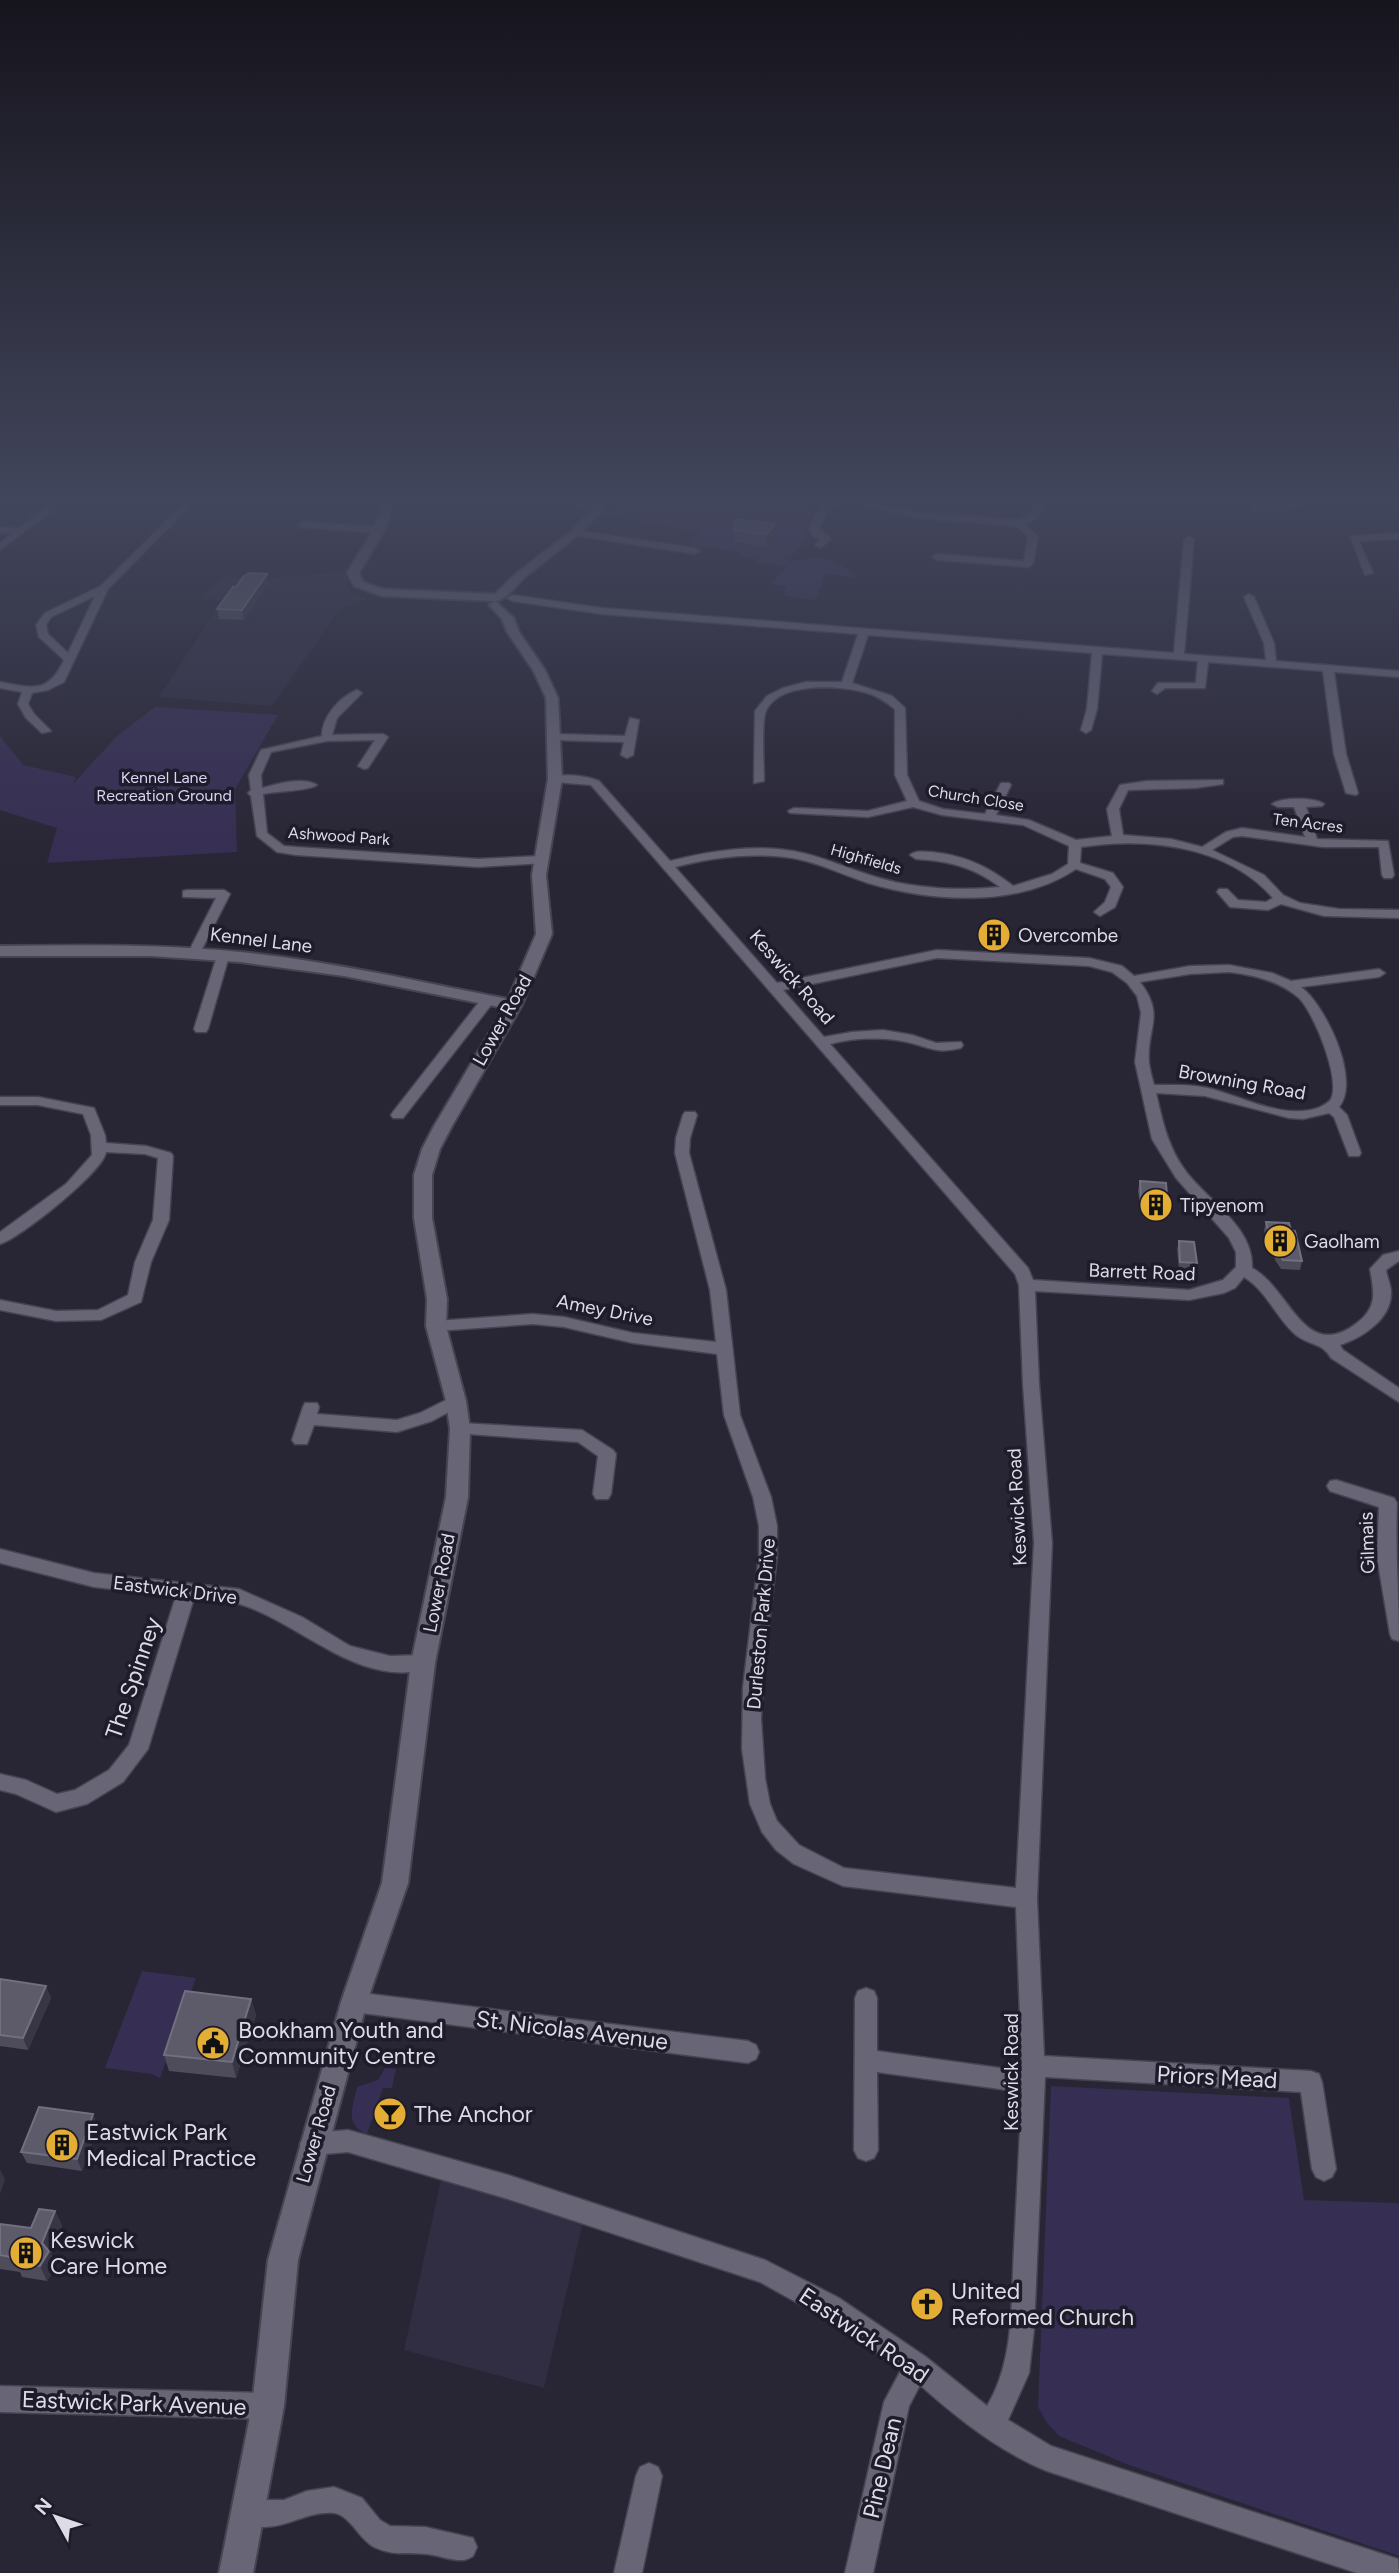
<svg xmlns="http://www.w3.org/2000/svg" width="1399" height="2573" font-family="Figtree,sans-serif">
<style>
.built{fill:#312d42}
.green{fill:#362e53}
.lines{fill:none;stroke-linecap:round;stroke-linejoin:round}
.minor-casing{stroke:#464450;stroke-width:3}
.tertiary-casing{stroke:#464450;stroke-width:4}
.minor{fill:#686576;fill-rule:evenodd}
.tertiary{fill:#686576;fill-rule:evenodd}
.wall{fill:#4e4c5b}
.shaded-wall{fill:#383645}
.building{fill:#5d5b6a;stroke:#71707e;stroke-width:2}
.labels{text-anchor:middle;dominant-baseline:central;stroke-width:7;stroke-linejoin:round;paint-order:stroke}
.far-park-label{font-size:16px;fill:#dad4f6;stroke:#1e1b2a}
.far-street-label{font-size:16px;fill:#dddce6;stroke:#1e1b2a}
.poi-label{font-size:19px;fill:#dddce6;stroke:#1e1b2a;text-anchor:start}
.street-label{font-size:19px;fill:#dddce6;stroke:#1e1b2a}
.near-street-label{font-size:23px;fill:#dddce6;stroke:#1e1b2a}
.near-poi-label{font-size:23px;fill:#dddce6;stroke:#1e1b2a;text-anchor:start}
</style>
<rect width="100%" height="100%" fill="#282534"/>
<g class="built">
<polygon points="345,571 349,591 367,599 340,609 272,706 159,697 223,600 202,599 222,577 268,579"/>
<polygon points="442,2175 585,2214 544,2388 404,2350"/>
</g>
<g class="green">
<path d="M615,502H827L817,506L804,531L807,537L787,562C795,562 802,559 810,558C829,556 845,566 858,578L825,573L816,600L784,596L787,587L770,584L786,567L755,562L758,559L741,556L738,552L689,544L701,532L605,515Z"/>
<polygon points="155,707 278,715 235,789 237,852 47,863 57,828 0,810 0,736 23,765 76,777 73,784 117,736"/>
<polygon points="142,1971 196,1978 160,2078 151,2074 105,2068"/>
<path d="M385,2068L396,2069L392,2088H383L367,2134C344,2125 353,2106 357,2087L378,2080Z"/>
<polygon points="1051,2086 1289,2098 1304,2200 1399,2203 1399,2556 1129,2465 1059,2436 1047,2423 1038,2407"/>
</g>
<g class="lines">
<defs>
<g id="minor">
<polygon points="54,502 63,502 0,550 0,543 12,533 0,533 0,527 19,528"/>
<path d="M185,502H194L108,589L64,682L48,690L32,693L28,704L34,714L51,731L42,733L26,718L18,704L22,692L0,688V682C33,688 48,694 64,660L39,637L36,625L45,613L101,586ZM95,596L68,653L48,634L46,625L51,617Z"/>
<path d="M569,502H604L606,504C598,509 576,507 569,502Z"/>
<polygon points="829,502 840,502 827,510 819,529 831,539 820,548 815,545 820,540 814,537 809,529 820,506"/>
<polygon points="850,502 866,502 918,512 1018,520 1032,514 1035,502 1043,502 1039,517 1025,524 1038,537 1033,564 1028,567 937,560 932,557 937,554 1024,561 1028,537 1017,526 918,518"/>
<path d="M1299,502H1309L1287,510H1256L1252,507C1264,500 1284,508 1299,502Z"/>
<polygon points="303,522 379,527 384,530 379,533 300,527 298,525"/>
<polygon points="575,530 695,548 700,551 695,554 572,535 570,533"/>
<polygon points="1399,533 1399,539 1359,541 1373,573 1365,575 1350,536"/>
<path d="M1189,536L1194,539L1184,654L1266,660L1264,643L1244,597L1249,594L1254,597L1274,643L1276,661L1399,671V677L1334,672L1346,754L1358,793L1356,795L1346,793L1334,754L1323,671L1208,662L1205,688H1165L1157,694L1152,691L1158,683H1196L1198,661L1102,654L1097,709L1091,730L1086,733L1081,730L1087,709L1092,653L868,635L852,683L892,696L905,708L907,775L919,801L943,809L985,814L1001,783H1009L1011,785L996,815L1029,820L1076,840L1112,836L1107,809L1120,785L1147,781L1223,780V784L1195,788L1128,790L1119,809L1123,835L1171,839L1202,847L1226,832L1242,828L1305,837L1294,807H1278L1272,804C1282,797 1314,797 1324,804L1322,806L1306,807L1317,839L1388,841L1394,875L1392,878H1384L1382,875L1379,847H1323L1242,836L1233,837L1212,850L1264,875L1283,895L1300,903L1339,909L1399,910V918L1324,916L1281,904L1268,910L1230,907L1217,892L1219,889H1227L1238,900L1266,902L1273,898C1227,845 1146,837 1081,847L1080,863L1113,873L1123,887L1115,907L1100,916L1094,912L1105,902L1111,887L1105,879L1076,869C1018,908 932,902 868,883C843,875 818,862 792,858C753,852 713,857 675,867L777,983L937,950L1089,958L1122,966L1134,976L1190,966L1229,965L1272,973L1291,981L1379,969L1385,973L1379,977L1301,987C1326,1006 1361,1080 1339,1107L1347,1115L1361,1153L1359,1156H1349L1334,1117L1329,1113L1303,1119L1289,1118L1205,1096L1156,1093C1163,1123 1168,1148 1187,1173C1210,1202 1254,1228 1252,1268C1290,1288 1304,1364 1357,1323C1378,1307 1374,1292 1370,1269L1383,1255L1399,1251V1261L1386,1270C1387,1277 1391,1285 1391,1292C1392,1319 1362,1338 1340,1345L1343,1350L1399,1388V1402L1331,1358C1322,1342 1310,1346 1296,1335C1276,1318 1267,1291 1244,1277L1235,1288L1224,1293L1189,1300L1035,1291L1039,1384L1052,1543L1037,1899L1044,2056L1311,2071L1319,2074L1322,2082L1336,2169L1332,2177L1324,2181L1316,2177L1312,2169L1301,2092L1045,2077L1034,2329L1029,2373L1008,2420L1051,2446L1398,2559L1399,2573H1357L1047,2471C1000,2452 958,2419 920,2385L909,2406L873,2573H845L884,2402L901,2370L821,2316L760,2282L508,2199L348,2152L312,2155L304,2152L300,2144L304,2136L312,2133L348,2130L508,2175L765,2260L839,2298L926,2357L987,2406C1015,2360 1011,2301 1014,2248C1017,2196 1019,2144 1022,2092L877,2072L878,2150L874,2158L866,2161L858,2158L854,2150L855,1998L858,1991L866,1988L874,1991L877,1998V2051L1022,2071L1016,1907L843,1886L794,1864L776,1850L762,1832L750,1804L742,1749L743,1687L759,1556V1526L753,1497L724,1415L717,1354L633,1343L564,1327L533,1324L436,1331L428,1326L436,1321L533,1314L564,1317L633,1333L716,1342L710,1290L675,1153L676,1138L683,1115L685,1112H695L697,1115L690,1138L689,1153L726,1290L740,1415L771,1497L777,1526V1556L765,1657L761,1718L765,1778L770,1804L777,1821L799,1845L844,1868L1016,1888L1034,1543L1023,1384L1019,1285L1015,1274L591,785L555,782L549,779C560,772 587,776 599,781L670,861C710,851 752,844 793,851C822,856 848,869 876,877C915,889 959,891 1000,887C974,867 949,861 916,859L910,855C916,850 923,852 931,852C963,855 988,866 1013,886L1052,874L1068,864L1069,846L1023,825L942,815L913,807L868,817L790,813L788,811L794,808L868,811L907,801L895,775V709C886,702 878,696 867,693C842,685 779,681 766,711C761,721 764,767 764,781L754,783L755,711L767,696L783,688L806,682H842L858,634L602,614L512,601L507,598L512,595L602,608L1174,653L1184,539ZM937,958L1089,966L1112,972L1127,983L1137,996L1141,1013L1135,1062L1152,1139L1176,1178L1229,1238L1236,1252V1267L1223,1280L1189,1290L1033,1280L1028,1268L830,1044C854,1038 878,1037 902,1041C926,1045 934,1055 961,1048L963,1045L961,1042L936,1043L912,1035L883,1030L852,1032L824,1037L783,990ZM1229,972C1254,975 1280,981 1299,998C1314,1013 1341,1079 1331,1099C1329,1103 1322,1106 1318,1108C1283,1120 1241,1096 1208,1088C1190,1084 1172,1085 1154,1085C1152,1078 1150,1070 1149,1063C1146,1028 1166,1016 1140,982L1190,974Z"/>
<path d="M357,690L362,693L337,718L332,735L383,734L388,737L368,768L364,769L358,766L375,740L327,741L271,752L261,775L262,788C277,784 303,776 317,785C308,791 276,791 263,794L267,833L284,846L296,847L478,859L541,856L547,860L545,863L478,867L296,855L277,852L257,836L251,796L248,793L251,790L249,775L261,750L322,736C322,716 340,697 357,690Z"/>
<polygon points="630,718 639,720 633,755 627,758 621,755 624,742 555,740 550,737 555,734 625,736"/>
<polygon points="187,890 224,890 230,894 200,953 194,957 188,953 216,898 183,897 183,891"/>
<polygon points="223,952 229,956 208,1029 206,1032 196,1032 194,1029 217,956"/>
<polygon points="488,996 495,1000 403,1118 393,1118 391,1115 393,1112 483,997"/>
<path d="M0,1097H38L94,1108L105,1135L106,1143L146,1146L171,1153L173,1156L169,1220L151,1262L141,1302L101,1320L56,1321L0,1310V1300L56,1311L98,1310L128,1295L135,1262L153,1220L158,1158L145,1154L106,1152C104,1171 19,1239 0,1244V1232L66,1184L92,1155L91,1135L83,1114L38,1105H0Z"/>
<polygon points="456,1395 462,1397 464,1401 462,1405 432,1421 397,1432 314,1425 307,1444 295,1444 292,1440 303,1407 305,1403 317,1403 319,1407 317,1414 397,1420 420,1413"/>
<polygon points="460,1423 582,1430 613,1450 616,1454 611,1494 608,1499 596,1499 593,1494 598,1456 578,1442 454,1433 451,1429 454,1425"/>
<path d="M1336,1480L1394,1498L1397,1503C1395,1549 1399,1595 1399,1641L1392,1639L1390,1634L1377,1557L1379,1507L1330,1491L1327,1486L1330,1481Z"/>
<path d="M0,1549L94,1573L239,1589L302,1617L350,1646L390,1656L423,1655L430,1658L433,1663L430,1668C360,1691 298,1620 236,1603C223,1599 207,1600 194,1598L148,1749L123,1782L87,1804L56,1812L16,1794L0,1790V1774L26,1780L57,1794L75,1790L109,1770L129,1745L176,1596L94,1587L0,1563Z"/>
<polygon points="354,1992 748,2041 756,2045 759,2052 756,2059 748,2063 354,2012 346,2009 343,2002 346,1995"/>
<polygon points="0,2386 268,2393 277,2397 281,2406 277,2415 268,2419 0,2412"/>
<polygon points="649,2463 658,2467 662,2476 642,2573 614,2573 636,2476 640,2467"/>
<path d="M334,2487L362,2498L380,2520L390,2526L425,2527L473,2538L477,2547L473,2556C472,2557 465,2560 464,2560C452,2561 438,2555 426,2554C407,2552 392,2556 374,2547C359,2539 350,2515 334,2513C301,2510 278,2538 240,2522L236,2513L240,2504L249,2500H284L307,2491Z"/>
</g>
<path id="tertiary" d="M377,502H388L392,508L385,530L359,573L363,582L383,589L495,594L513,576L571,531L598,502H609C585,533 554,554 524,578C515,586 507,600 495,601L514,618L519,632L545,670L558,698L562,779L546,875L552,934L522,1005L452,1126L440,1149L432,1175V1218L447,1299L446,1326L466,1401L470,1429L468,1497L435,1663L408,1883L367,2002L298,2260L284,2406L253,2573H219L252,2406L268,2260L341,2002L382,1883L411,1663L446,1497L450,1429L446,1401L426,1326L427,1299L414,1218V1175L422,1149L434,1126L504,1008L344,976L240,962L150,956H0V946C80,945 160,944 240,952C331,961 419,982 508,999L536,934L532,875L548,779L546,698L533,670L507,632L502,619L489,605L495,601L382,596L354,586L347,573L373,530L381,508Z"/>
</defs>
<use href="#minor" class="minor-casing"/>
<use href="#tertiary" class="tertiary-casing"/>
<use href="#minor" class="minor"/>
<use href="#tertiary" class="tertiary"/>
</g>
<g class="wall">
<polygon points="735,519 774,537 767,546 734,542"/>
<polygon points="268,583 244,620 219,619 217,609"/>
<polygon points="1140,1181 1168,1209 1166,1217 1154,1216 1154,1209 1140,1208 1138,1190"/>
<polygon points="1266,1222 1291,1230 1302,1261 1300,1270 1281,1269 1275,1260 1274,1248 1269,1248 1267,1244 1264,1230"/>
<polygon points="1179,1241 1197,1263 1196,1271 1179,1270 1177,1249"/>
<polygon points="0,1979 46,1986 51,1998 28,2050 0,2046"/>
<polygon points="251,1999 256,2015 236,2078 169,2071 164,2055"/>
<polygon points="98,2126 82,2171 27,2163 21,2152"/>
<polygon points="55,2211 62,2226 51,2254 56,2266 47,2281 22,2277 20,2272 0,2269 0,2224 31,2228"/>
</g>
<g class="shaded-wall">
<polygon points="775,524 774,537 767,546 767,534"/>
<polygon points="267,574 268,583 244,620 242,610"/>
<polygon points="46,1986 51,1998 28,2050 23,2038"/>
<polygon points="251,1999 256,2015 236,2078 232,2062"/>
<polygon points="93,2114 98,2126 82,2171 77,2159"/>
<polygon points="0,2169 5,2180 0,2194"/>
<polygon points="55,2211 62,2226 51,2254 56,2266 47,2281 40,2266 42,2243"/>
</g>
<g class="building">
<polygon points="735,519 775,524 767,534 734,530"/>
<polygon points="249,573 267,574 242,610 217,609 233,587 236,587 243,577"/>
<polygon points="1140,1181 1166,1183 1168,1209 1156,1208 1155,1201 1141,1200"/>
<polygon points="1266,1222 1289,1223 1291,1230 1295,1231 1302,1261 1283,1260 1277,1252 1276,1240 1271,1240 1269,1235"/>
<polygon points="1179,1241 1194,1242 1197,1263 1180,1262"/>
<polygon points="0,1979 46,1986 23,2038 0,2035"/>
<polygon points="185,1991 251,1999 232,2062 164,2055"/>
<polygon points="39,2107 93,2114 77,2159 21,2152"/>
<polygon points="39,2209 55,2211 42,2243 49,2251 40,2266 15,2262 16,2258 0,2255 0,2224 31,2228"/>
</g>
<linearGradient id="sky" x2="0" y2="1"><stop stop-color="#16141d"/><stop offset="0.58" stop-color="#42465c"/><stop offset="1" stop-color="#42465c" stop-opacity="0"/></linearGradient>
<rect width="1399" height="862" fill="url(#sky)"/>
<defs>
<symbol id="building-disc" viewBox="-11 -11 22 22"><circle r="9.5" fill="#e4ae35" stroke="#1e1b2a"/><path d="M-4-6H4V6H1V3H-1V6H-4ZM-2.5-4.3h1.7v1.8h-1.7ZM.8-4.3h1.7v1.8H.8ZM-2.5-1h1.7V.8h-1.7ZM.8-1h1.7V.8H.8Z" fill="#111"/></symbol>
<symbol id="civic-disc" viewBox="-11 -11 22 22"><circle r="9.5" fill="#e4ae35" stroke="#1e1b2a"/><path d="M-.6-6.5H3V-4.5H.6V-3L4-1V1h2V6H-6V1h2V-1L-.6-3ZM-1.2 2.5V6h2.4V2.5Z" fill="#111"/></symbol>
<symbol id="bar-disc" viewBox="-11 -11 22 22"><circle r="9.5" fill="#e4ae35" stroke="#1e1b2a"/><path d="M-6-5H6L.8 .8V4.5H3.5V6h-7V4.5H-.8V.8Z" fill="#111"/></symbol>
<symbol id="church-disc" viewBox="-11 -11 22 22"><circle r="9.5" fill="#e4ae35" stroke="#1e1b2a"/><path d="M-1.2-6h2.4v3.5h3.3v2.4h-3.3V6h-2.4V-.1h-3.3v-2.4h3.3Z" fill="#111"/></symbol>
</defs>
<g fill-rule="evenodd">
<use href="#building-disc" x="975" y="916" width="38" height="38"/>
<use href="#building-disc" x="1137" y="1186" width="38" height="38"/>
<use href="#building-disc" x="1261" y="1222" width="38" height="38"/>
<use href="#civic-disc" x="194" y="2024" width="38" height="38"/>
<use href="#bar-disc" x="371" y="2095" width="38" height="38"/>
<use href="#building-disc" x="43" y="2126" width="38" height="38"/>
<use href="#building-disc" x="7" y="2234" width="38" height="38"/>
<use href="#church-disc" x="908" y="2285" width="38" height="38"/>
</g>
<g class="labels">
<g class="far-park-label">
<text x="164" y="777">Kennel Lane<tspan x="164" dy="18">Recreation Ground</tspan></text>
</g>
<g class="far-street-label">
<text transform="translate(976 798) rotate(9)">Church Close</text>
<text transform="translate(1308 823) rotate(7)">Ten Acres</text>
<text transform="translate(339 836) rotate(4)">Ashwood Park</text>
<text transform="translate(866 859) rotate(16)">Highfields</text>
</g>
<g class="poi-label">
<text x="1018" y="935">Overcombe</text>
<text x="1180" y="1205">Tipyenom</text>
<text x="1304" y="1241">Gaolham</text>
</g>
<g class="street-label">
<text transform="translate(261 940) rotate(7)">Kennel Lane</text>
<text transform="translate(792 977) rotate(49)">Keswick Road</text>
<text transform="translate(502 1020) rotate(-61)">Lower Road</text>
<text transform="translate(1242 1082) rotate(10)">Browning Road</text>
<text transform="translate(1142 1272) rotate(2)">Barrett Road</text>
<text transform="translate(605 1310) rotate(11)">Amey Drive</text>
<text transform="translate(1017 1507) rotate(-93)">Keswick Road</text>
<text transform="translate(1367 1543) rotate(-92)">Gilmais</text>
<text transform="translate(439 1583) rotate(-79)">Lower Road</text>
<text transform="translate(175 1590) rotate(7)">Eastwick Drive</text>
<text transform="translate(761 1624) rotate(-85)">Durleston Park Drive</text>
<text transform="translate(1011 2072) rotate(-90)">Keswick Road</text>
<text transform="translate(316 2134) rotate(-74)">Lower Road</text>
</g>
<g class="near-street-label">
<text transform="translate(133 1678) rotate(-71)">The Spinney</text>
<text transform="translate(572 2030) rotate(7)">St. Nicolas Avenue</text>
<text transform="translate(1217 2077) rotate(3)">Priors Mead</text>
<text transform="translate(864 2335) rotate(34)">Eastwick Road</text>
<text transform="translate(134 2403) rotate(2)">Eastwick Park Avenue</text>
<text transform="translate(882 2468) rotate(-77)">Pine Dean</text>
</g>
<g class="near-poi-label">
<text x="238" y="2030">Bookham Youth and<tspan x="238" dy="26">Community Centre</tspan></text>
<text x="414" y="2114">The Anchor</text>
<text x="86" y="2132">Eastwick Park<tspan x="86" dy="26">Medical Practice</tspan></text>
<text x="50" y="2240">Keswick<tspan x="50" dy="26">Care Home</tspan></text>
<text x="951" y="2291">United<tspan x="951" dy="26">Reformed Church</tspan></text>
</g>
</g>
<g transform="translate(56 2517) rotate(310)" stroke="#1e1b2a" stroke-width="5" paint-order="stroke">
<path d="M0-5L12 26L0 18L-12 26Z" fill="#dddce6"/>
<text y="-10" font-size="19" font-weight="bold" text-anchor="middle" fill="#dddce6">N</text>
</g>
</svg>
